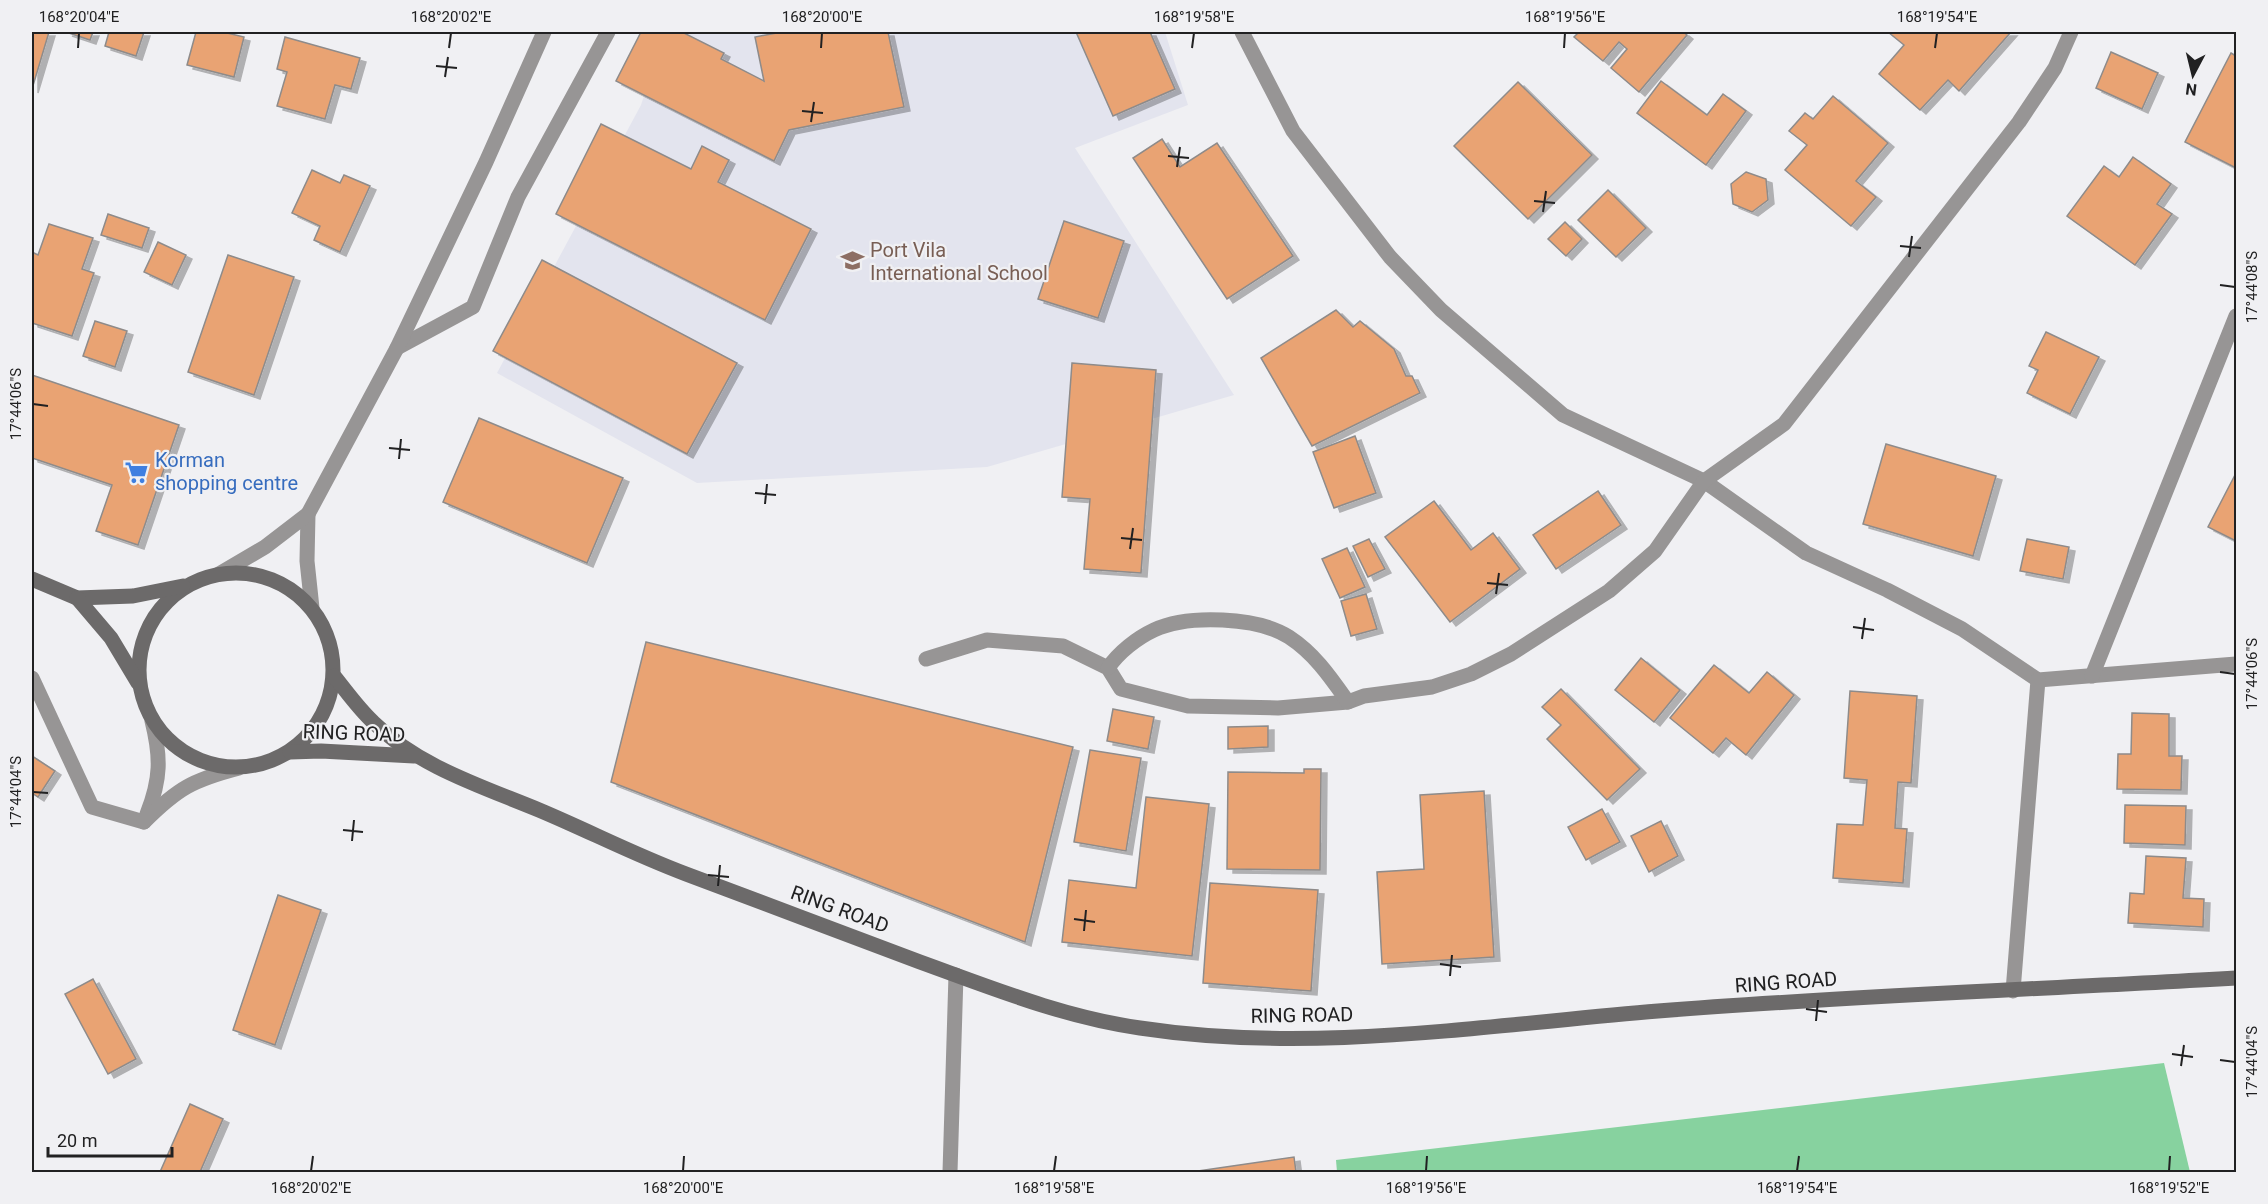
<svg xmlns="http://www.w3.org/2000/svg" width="2268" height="1204" font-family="Roboto,sans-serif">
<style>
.built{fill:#e3e4ee}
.forest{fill:#87d29f}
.building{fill:#e9a373;stroke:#8e8b8a;stroke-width:1.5;filter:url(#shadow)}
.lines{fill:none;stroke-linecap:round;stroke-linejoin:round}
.service{stroke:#979595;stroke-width:15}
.minor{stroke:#979595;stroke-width:15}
.secondary{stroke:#6c6a6a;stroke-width:15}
.ticks{fill:none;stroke:#212122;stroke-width:2}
.labels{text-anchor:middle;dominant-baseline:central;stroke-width:4.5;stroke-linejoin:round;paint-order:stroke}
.education-label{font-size:20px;fill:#785e54;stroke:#f0f0f3;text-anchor:start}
.shop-label{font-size:20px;fill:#366cbe;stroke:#f0f0f3;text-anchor:start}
.street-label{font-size:20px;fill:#212122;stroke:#f0f0f3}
.neatline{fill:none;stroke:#212122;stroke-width:2}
.ticks-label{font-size:15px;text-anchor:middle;fill:#212122}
</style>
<defs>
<filter id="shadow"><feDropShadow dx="6" dy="4" stdDeviation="0" flood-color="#0004"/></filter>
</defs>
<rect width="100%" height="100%" fill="#f0f0f3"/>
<polygon class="built" points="665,32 1165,32 1188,105 1075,148 1234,395 987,467 697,483 497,373 641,105"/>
<polygon class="forest" points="2164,1063 2190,1172 1337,1172 1336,1160"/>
<g class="building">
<polygon points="32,32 49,32 32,89"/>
<polygon points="66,32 93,32 90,40"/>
<polygon points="109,32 144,32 136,56 105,46"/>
<polygon points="196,32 223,32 244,37 234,77 187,65"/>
<polygon points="641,32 682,32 724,53 721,59 764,81 755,37 782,32 888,32 904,107 789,130 774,161 616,81"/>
<polygon points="1076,32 1150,32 1175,89 1113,116"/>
<polygon points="1579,32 1683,32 1687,35 1639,92 1611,68 1627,49 1619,42 1603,61 1574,37"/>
<polygon points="1888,32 2011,32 1959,91 1948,80 1920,110 1879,74 1904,45"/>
<polygon points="285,37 360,58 351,89 335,85 325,119 277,106 287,72 277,69"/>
<polygon points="2111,52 2158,73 2142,109 2096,88"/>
<polygon points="2231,53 2236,56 2236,168 2185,142"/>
<polygon points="1661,81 1707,115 1723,94 1746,111 1706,165 1637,113"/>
<polygon points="1518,82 1592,155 1528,219 1454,146"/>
<polygon points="1833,96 1888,143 1856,181 1876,197 1851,226 1785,170 1807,145 1789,131 1805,113 1813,119"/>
<polygon points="601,124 691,169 702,146 729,160 718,182 811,229 765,320 556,214"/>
<polygon points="1162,139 1180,167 1217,143 1293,256 1227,299 1133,158"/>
<polygon points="2133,157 2171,184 2157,204 2172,214 2135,265 2067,216 2104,166 2119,177"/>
<polygon points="312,170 340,183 344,175 370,186 340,252 314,240 320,226 292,213"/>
<polygon points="1746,172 1766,179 1768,200 1752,212 1733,204 1731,184"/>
<polygon points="1608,190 1646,228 1616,257 1578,220"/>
<polygon points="108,214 149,228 142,248 101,235"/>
<polygon points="1064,221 1124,241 1098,318 1038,299"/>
<polygon points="1565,222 1582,239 1566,256 1548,239"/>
<polygon points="49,224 93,238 82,269 94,273 72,336 32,323 32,252 38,255"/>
<polygon points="158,242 186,255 172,285 144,272"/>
<polygon points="228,255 294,277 254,395 188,372"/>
<polygon points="542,260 737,363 687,454 493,351"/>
<polygon points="1336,310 1353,327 1360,321 1394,349 1406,376 1412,376 1420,393 1312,446 1261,358"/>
<polygon points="95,321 127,331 115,367 83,356"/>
<polygon points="2046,332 2099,357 2070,414 2027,393 2038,370 2029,366"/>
<polygon points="1072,363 1156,370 1141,573 1084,569 1090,499 1062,497"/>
<polygon points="32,375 179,425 138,545 96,531 112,485 32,458"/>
<polygon points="479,418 623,478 587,563 443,502"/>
<polygon points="1355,436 1376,493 1334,508 1313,452"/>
<polygon points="1886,444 1996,476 1973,556 1863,524"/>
<polygon points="2236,473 2236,541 2208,527"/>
<polygon points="1598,491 1621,525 1556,569 1533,535"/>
<polygon points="1434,501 1471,550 1493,533 1520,569 1450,622 1385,537"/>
<polygon points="1369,539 1385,569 1368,577 1353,546"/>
<polygon points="2027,539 2069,547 2063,579 2020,571"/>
<polygon points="1347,548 1365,587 1340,598 1322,559"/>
<polygon points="1366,594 1377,629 1351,636 1341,601"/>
<polygon points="646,642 1073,747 1025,942 611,782"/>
<polygon points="1641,658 1680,690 1654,722 1615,690"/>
<polygon points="1714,665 1749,693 1767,672 1794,695 1746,755 1726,738 1713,753 1670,718"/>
<polygon points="1561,689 1640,769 1607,800 1547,739 1561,725 1542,707"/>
<polygon points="1850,691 1917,696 1911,783 1898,782 1895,828 1907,829 1903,883 1833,878 1837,824 1863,825 1867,780 1844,778"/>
<polygon points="1113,709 1154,717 1148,749 1107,741"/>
<polygon points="2132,713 2169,714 2169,756 2182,756 2181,790 2117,789 2118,754 2131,754"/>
<polygon points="1268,726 1268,747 1228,749 1228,727"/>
<polygon points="1090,750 1141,758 1126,851 1074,842"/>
<polygon points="32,756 55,771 38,797 32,793"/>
<polygon points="1304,769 1321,769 1320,870 1227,869 1228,772 1304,773"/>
<polygon points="1484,791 1494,957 1382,964 1377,872 1424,869 1420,795"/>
<polygon points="1146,797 1209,804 1192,956 1062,942 1069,880 1136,888"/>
<polygon points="2125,805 2186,806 2185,845 2124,843"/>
<polygon points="1602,809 1620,842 1586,860 1568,827"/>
<polygon points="1661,821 1678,856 1649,872 1631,836"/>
<polygon points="2146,856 2186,858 2183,898 2204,899 2203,927 2128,923 2130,893 2144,894"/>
<polygon points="1210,883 1318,890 1311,991 1203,983"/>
<polygon points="278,895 321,910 275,1045 233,1030"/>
<polygon points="93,979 136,1059 108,1074 65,994"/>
<polygon points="190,1104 223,1119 200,1172 160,1172"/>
<polygon points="1294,1157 1296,1172 1191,1172"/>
</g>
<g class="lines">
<g class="service">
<polyline points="32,678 92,807 144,822"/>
<path d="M147,814C161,779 161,757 152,721"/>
<path d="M144,822C178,788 193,780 239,768"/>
</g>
<g class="minor">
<polyline points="1242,32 1293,131 1390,257 1441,310 1563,415 1704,481 1806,553 1887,590 1962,629 2038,680 2236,664"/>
<polyline points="397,348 473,307 518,197 608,32"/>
<polyline points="308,514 307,561 312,608"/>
<polyline points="219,574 265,547 308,514 397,348 486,162 544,32"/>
<polyline points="926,659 987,640 1063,646 1108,668 1121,689 1188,706 1278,708 1348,702 1364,696 1432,687 1471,674 1511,654 1609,591 1655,551 1704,481 1784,424 2019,122 2055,68 2071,32"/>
<path d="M1108,668C1119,652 1137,638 1154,630C1188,614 1258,617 1289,637C1315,654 1331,678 1348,702"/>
<polyline points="2092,676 2236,316"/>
<polyline points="2013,991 2038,680"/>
<polyline points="950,1172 956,975"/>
</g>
<g class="secondary">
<circle cx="236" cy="670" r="97"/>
<polyline points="32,579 77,598 133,596 183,586"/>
<polyline points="77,598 111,638 138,683"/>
<path d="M334,676C347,692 358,708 373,722C419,767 481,786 539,810C589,831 635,855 686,874C764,903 842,933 920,962C992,988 1063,1017 1140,1028C1311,1054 1487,1025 1658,1011C1850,996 2044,989 2236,978"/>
<polyline points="290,752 321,751 414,756"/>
</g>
</g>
<path class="ticks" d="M78,48L79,33M449,48L451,33M821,48L822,33M1192,48L1194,33M1564,48L1565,33M1935,48L1937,33M436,66L457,68M445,77L448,57M802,111L823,113M811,122L814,102M1168,156L1189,158M1177,167L1180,147M1534,201L1555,203M1543,212L1546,191M1900,246L1921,248M1909,257L1912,236M2220,285L2235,287M33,404L48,406M389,448L410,450M399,459L401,439M755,493L776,495M765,504L767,484M1121,538L1142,540M1130,549L1133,528M1487,583L1508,585M1496,594L1499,573M1853,627L1874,630M1862,639L1865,618M2220,672L2235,674M33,792L48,793M343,830L363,832M352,841L354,820M708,875L729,877M718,886L720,865M1074,919L1095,922M1084,931L1086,910M1440,964L1461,967M1450,976L1452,955M1806,1009L1827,1012M1816,1021L1818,1000M2172,1054L2193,1057M2220,1060L2235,1062M2181,1066L2184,1045M311,1171L313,1156M683,1171L684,1156M1054,1171L1056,1156M1426,1171L1427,1156M1797,1171L1799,1156M2169,1171L2170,1156"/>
<defs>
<symbol id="school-bare" viewBox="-9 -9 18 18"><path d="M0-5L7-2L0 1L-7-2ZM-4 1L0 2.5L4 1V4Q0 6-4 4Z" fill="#8d6e63" stroke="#f0f0f3" stroke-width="2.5" paint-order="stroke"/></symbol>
<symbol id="supermarket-bare" viewBox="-9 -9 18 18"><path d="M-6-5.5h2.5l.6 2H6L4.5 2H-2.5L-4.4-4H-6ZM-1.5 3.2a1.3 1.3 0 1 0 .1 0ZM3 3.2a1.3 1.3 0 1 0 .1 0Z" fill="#3f7fe0" stroke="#f0f0f3" stroke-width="2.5" paint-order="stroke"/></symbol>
</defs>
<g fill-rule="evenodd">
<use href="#school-bare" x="836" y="244" width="33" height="33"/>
<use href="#supermarket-bare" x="120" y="456" width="33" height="33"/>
</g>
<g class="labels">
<g class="education-label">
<text x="870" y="250">Port Vila<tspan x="870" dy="23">International School</tspan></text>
</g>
<g class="shop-label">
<text x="155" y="460">Korman<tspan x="155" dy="23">shopping centre</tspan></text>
</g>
<g class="street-label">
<text transform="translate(354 733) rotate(2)">RING ROAD</text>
<text transform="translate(840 909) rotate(20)">RING ROAD</text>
<text transform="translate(1786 982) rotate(-4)">RING ROAD</text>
<text transform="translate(1302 1015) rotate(-1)">RING ROAD</text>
</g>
</g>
<rect width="2268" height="1204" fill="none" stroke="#f0f0f3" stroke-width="66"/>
<g transform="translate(2193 75) rotate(187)" stroke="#f0f0f3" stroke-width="4.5" paint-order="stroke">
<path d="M0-4.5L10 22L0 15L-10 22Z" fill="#212122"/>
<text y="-9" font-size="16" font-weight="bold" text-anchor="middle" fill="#212122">N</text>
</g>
<path d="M48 1147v9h124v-9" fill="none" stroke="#212122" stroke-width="3"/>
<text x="57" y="1147" font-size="18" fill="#212122" stroke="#f0f0f3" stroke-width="4.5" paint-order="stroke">20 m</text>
<rect x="33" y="33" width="2202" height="1138" class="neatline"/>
<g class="ticks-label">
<text x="79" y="22">168°20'04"E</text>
<text x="451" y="22">168°20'02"E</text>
<text x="822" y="22">168°20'00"E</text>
<text x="1194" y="22">168°19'58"E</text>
<text x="1565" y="22">168°19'56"E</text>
<text x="1937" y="22">168°19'54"E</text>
<text transform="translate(2252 287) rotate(-90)" y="5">17°44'08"S</text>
<text transform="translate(16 404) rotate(-90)" y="5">17°44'06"S</text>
<text transform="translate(2252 674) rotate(-90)" y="5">17°44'06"S</text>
<text transform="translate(16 792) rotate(-90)" y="5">17°44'04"S</text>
<text transform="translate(2252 1062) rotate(-90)" y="5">17°44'04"S</text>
<text x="311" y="1193">168°20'02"E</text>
<text x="683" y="1193">168°20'00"E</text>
<text x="1054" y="1193">168°19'58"E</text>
<text x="1426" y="1193">168°19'56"E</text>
<text x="1797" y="1193">168°19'54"E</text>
<text x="2169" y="1193">168°19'52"E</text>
</g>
</svg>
